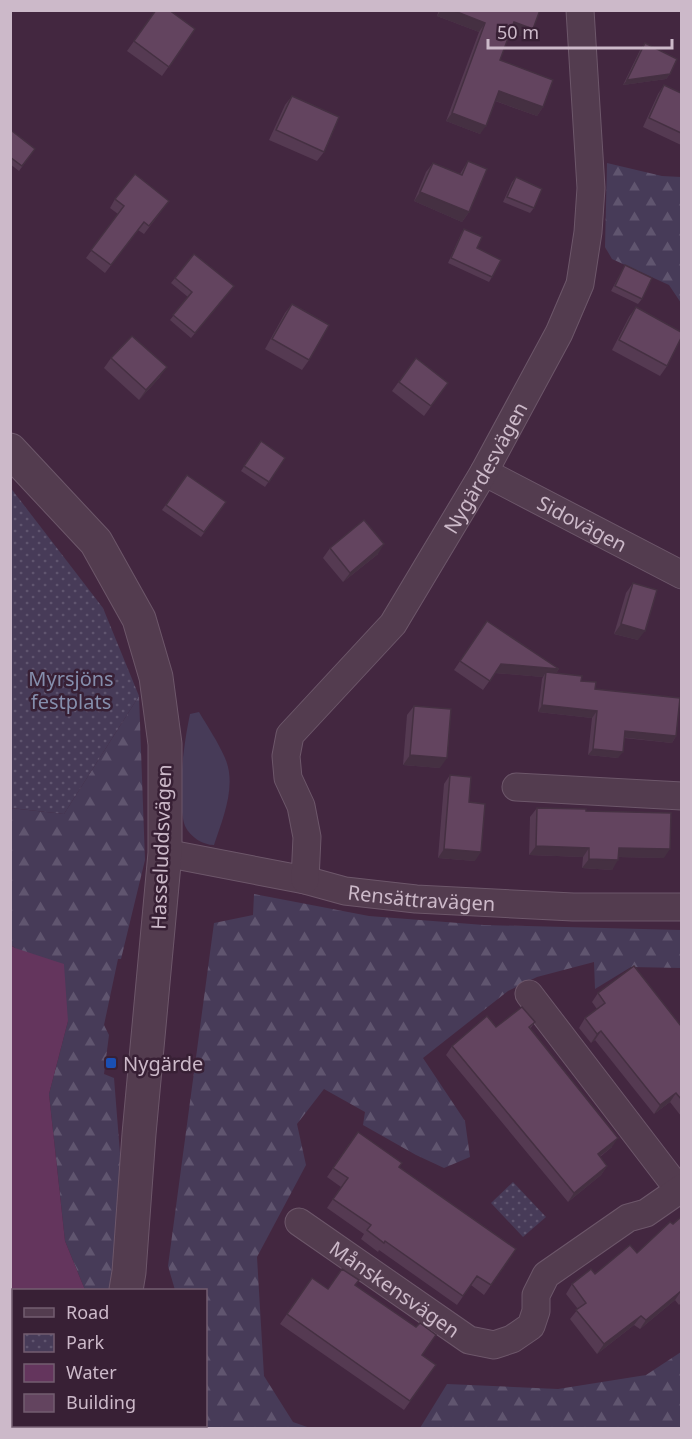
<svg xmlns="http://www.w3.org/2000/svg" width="692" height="1439" font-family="'Noto Sans',sans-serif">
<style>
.green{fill:#473b58}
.forest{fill:url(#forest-firs)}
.park{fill:url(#park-dots)}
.water{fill:#64355d}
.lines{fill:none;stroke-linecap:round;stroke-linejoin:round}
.minor-casing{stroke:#6d576a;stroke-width:29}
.tertiary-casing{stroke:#6d576a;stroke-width:35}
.minor{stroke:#533c4f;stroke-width:27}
.tertiary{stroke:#533c4f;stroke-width:33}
.wall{fill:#553a52}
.shaded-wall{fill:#453042}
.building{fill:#63445f;stroke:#453042;stroke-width:1.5}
.transit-dot{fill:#1a4fb4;stroke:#382035;stroke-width:2}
.labels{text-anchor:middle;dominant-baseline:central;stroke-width:5;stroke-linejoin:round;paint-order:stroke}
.street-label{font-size:20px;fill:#ccb9c9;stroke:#382035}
.park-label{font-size:20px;fill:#858eac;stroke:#382035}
.poi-label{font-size:20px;fill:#ccb9c9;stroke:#382035;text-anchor:start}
</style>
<defs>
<pattern id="forest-firs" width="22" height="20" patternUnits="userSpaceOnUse" patternTransform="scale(1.5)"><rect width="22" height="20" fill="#473b58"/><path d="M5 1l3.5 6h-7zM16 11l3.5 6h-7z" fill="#60556f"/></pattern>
<pattern id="park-dots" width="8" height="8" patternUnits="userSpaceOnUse" patternTransform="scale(1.5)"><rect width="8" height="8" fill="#473b58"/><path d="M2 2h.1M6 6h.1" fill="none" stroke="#60556f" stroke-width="1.8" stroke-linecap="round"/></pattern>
</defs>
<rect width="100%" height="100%" fill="#432740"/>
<path class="green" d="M199,712C208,727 218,742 225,758C237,785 223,818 214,845C203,845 190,837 185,826C176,799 184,742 190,714Z"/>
<g class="forest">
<polygon points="607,163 662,176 681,177 681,303 669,285 612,259 605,247"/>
<polygon points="139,696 145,860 121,959 118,959 104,1025 109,1035 104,1074 114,1078 121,1166 112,1290 85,1290 65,1241 49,1094 68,1021 15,948 11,945 10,808 64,814"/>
<polygon points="254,894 369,916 484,925 681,930 681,968 631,967 595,989 594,962 537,977 508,991 423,1058 465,1121 470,1157 444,1168 416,1155 363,1125 365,1112 324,1089 297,1124 306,1165 257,1257 264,1376 293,1422 310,1428 204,1428 202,1426 206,1426 206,1290 175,1290 168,1266 214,923 253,915"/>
<polygon points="681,1352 681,1428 420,1428 447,1384 558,1389 646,1375"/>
</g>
<g class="park">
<polygon points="10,487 103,608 139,696 64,814 11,808"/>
<polygon points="513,1182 546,1217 523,1237 491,1203"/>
</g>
<polygon class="water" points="10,945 15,948 64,964 68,1021 49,1094 65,1241 85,1290 14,1290 14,1426 47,1426 46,1428 11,1428"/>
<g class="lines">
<defs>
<g id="minor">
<path id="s1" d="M484,472L682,575"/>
<polyline points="516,787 682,796"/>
<path id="s2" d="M165,853L305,880L345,891L416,899L573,907H682"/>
<path id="s3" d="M305,880L307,837L301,806L288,778L286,756L290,735L393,624L484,472L559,333L580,284L588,232L591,188L580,10"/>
<polyline points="529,994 679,1190"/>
<path id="s4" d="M299,1222L469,1340L494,1345L512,1339L531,1326L536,1311V1295L546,1275L628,1218L646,1213L682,1188"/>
<polyline points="183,1426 187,1428"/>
</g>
<g id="tertiary">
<polyline points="10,450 96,542 139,619 156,677 165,744 165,853 139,1134 129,1272 126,1290"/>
<polyline points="99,1428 100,1426"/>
</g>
</defs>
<use href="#minor" class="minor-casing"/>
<use href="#tertiary" class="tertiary-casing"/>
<use href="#minor" class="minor"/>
<use href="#tertiary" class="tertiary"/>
</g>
<g class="wall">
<polygon points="156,10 195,29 162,76 127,51"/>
<polygon points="439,10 540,10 533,29 527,38 510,32 500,60 543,107 537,116 495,101 480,134 446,121 479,32 437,16"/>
<polygon points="645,43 670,74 666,79 623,85 641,48"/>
<polygon points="664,85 681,93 681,145 643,127 658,94"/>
<polygon points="292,96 324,152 317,161 269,140 285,105"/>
<polygon points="10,133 35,149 19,171 10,164"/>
<polygon points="468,161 469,212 462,222 414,201 426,172 433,163 460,174"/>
<polygon points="516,177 534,208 530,213 503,202 512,182"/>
<polygon points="115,199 169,201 144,234 138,230 105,273 86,258 118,214 110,208"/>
<polygon points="464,229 477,248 492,277 489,282 448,263 461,234"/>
<polygon points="625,265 642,299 638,304 611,291"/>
<polygon points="175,278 230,291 191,338 170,320 188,297 171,283"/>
<polygon points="292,304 309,360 302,370 265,349 285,313"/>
<polygon points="636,307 667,366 660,376 612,350 629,317"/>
<polygon points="111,358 160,377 139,400 104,368"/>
<polygon points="416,358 448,383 424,416 392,391"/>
<polygon points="261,441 285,458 265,487 241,471"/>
<polygon points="187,475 226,502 201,537 162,510"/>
<polygon points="330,548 378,554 343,582 323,558"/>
<polygon points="633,583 638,640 614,634 626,593"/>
<polygon points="487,621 559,669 556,673 581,681 676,736 672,743 624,738 618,758 588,755 592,718 538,712 542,679 543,677 495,673 483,690 454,670"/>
<polygon points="414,706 440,768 403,765 407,715"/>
<polygon points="450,775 469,802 475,861 438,858 444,784"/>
<polygon points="537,808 664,858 618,857 612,870 582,868 583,857 529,855 530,817"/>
<polygon points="598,993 681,1026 681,1116 670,1102 654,1114 595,1040 591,1043 579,1028 585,1018 597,1009 592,1002"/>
<polygon points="535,1022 530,1029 612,1147 600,1157 607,1166 601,1175 568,1202 446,1055 452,1046 496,1027"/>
<polygon points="358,1132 399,1167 516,1249 484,1295 471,1285 457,1305 379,1250 378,1252 361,1239 364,1234 327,1208 341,1187 327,1177"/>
<polygon points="681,1217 681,1303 679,1305 675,1300 640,1329 634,1325 597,1354 570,1319 578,1309 566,1294 572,1284 637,1253"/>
<polygon points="312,1278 328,1289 355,1285 422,1355 436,1365 404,1410 280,1324"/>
</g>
<g class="shaded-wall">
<polygon points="441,10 452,10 485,23 479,32 437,16"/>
<polygon points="514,22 533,29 527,38 508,31"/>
<polygon points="670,74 666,79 623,85 627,80"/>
<polygon points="499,91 543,107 537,116 493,100"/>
<polygon points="452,113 486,126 480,134 446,121"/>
<polygon points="420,192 469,212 462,222 414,201"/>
<polygon points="167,367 160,377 139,400 146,390"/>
<polygon points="384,544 378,554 343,582 350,573"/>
<polygon points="621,624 645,631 638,640 614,634"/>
<polygon points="501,664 559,669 552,678 546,672 543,677 495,673"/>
<polygon points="542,705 597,711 592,718 538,712"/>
<polygon points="625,731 676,736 672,743 620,737"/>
<polygon points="593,749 623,752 618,758 588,755"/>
<polygon points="410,755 447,758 440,768 403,765"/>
<polygon points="536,846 589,848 583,857 529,855"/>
<polygon points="619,848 670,849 664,858 612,857"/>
<polygon points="444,849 481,852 475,861 438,858"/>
<polygon points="589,859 618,860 612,870 582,868"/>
<polygon points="601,1031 595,1040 591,1043 597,1034"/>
<polygon points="676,1093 670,1102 654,1114 660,1105"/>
<polygon points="618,1138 612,1147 591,1163 598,1154"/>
<polygon points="607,1166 601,1175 568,1202 574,1193"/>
<polygon points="681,1291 675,1300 640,1329 646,1320"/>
<polygon points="641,1316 634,1325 597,1354 604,1344"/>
</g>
<g class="building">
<polygon points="156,10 169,10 195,29 169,67 134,41"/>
<polygon points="452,10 540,10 533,29 514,22 500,60 553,80 543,107 499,91 486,126 452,113 485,23"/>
<polygon points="645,43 677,59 670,74 627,80"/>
<polygon points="664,85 681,93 681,133 649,118"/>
<polygon points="292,96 339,117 324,152 276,130"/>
<polygon points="12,131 35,149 22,166 10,157 10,133"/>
<polygon points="468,161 487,169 469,212 420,192 433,163 462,175"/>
<polygon points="135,174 169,201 149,226 144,222 111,265 91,250 124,206 115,199"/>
<polygon points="516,177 542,189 534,208 507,197"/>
<polygon points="464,229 482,237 477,248 501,260 492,277 451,258"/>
<polygon points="194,254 234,286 195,333 173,315 192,292 175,278"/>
<polygon points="625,265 652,278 642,299 615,286"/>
<polygon points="292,304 329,325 309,360 272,339"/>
<polygon points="636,307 681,332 681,338 667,366 619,340"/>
<polygon points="132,336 167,367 146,390 111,358"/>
<polygon points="416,358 448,383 431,406 399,382"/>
<polygon points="261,441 285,458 269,482 244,466"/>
<polygon points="187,475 226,502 204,532 166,505"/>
<polygon points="364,520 384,544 350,573 330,548"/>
<polygon points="633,583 657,590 645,631 621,624"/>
<polygon points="487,621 559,669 501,664 490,681 460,661"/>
<polygon points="546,672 582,676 581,681 596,682 595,689 680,698 676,736 625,731 623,752 593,749 597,711 542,705"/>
<polygon points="414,706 451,709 447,758 410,755"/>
<polygon points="450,775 471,777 469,802 485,804 481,852 444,849"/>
<polygon points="537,808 586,809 586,811 671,813 670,849 619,848 618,860 589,859 589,848 536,846"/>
<polygon points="634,966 681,1026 681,1099 676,1093 660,1105 601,1031 597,1034 585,1018 605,1003 598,993"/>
<polygon points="522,1007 535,1022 529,1027 618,1138 598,1154 607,1166 574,1193 452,1046 487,1016 496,1027"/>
<polygon points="358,1132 402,1163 399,1167 516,1249 491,1285 477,1276 463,1296 385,1241 384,1243 367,1230 371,1225 333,1199 348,1178 333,1168"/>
<polygon points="681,1217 681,1291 646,1320 641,1316 604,1344 576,1310 586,1303 572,1284 591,1269 595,1274 630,1245 637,1253 670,1222 673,1224"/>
<polygon points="342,1269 359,1280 355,1285 416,1327 420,1323 436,1335 422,1355 436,1365 410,1401 287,1314 312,1278 328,1289"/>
</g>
<rect class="transit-dot" x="105" y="1057" width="12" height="12" rx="3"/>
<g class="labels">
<g class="street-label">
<text stroke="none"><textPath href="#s3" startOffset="482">Nygärdesvägen</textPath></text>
<text stroke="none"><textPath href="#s1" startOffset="111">Sidovägen</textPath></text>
<text transform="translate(161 847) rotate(-88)">Hasseluddsvägen</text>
<text stroke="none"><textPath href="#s2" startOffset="261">Rensättravägen</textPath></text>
<text stroke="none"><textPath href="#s4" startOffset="117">Månskensvägen</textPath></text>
</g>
<g class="park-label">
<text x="71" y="678">Myrsjöns<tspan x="71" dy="23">festplats</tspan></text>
</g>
<g class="poi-label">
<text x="123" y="1063">Nygärde</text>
</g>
</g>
<rect width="692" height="1439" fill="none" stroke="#ccb9c9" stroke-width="24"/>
<rect x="12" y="1289" width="195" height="138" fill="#382035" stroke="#735d70" stroke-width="1.5"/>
<rect x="24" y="1308" width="30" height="9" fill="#533c4f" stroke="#735d70" stroke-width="1.5"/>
<text x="66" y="1319" font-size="18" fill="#ccb9c9">Road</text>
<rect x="24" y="1334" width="30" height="18" fill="url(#park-dots)" stroke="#735d70" stroke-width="1.5"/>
<text x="66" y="1349" font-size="18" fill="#ccb9c9">Park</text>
<rect x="24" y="1364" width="30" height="18" fill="#64355d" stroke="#735d70" stroke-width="1.5"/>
<text x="66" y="1379" font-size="18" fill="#ccb9c9">Water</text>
<rect x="24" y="1394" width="30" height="18" fill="#63445f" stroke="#735d70" stroke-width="1.5"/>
<text x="66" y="1409" font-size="18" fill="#ccb9c9">Building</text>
<path d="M488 39v9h184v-9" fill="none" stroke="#ccb9c9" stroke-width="3"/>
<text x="497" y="39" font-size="18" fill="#ccb9c9" stroke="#382035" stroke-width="4.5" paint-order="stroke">50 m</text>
</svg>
